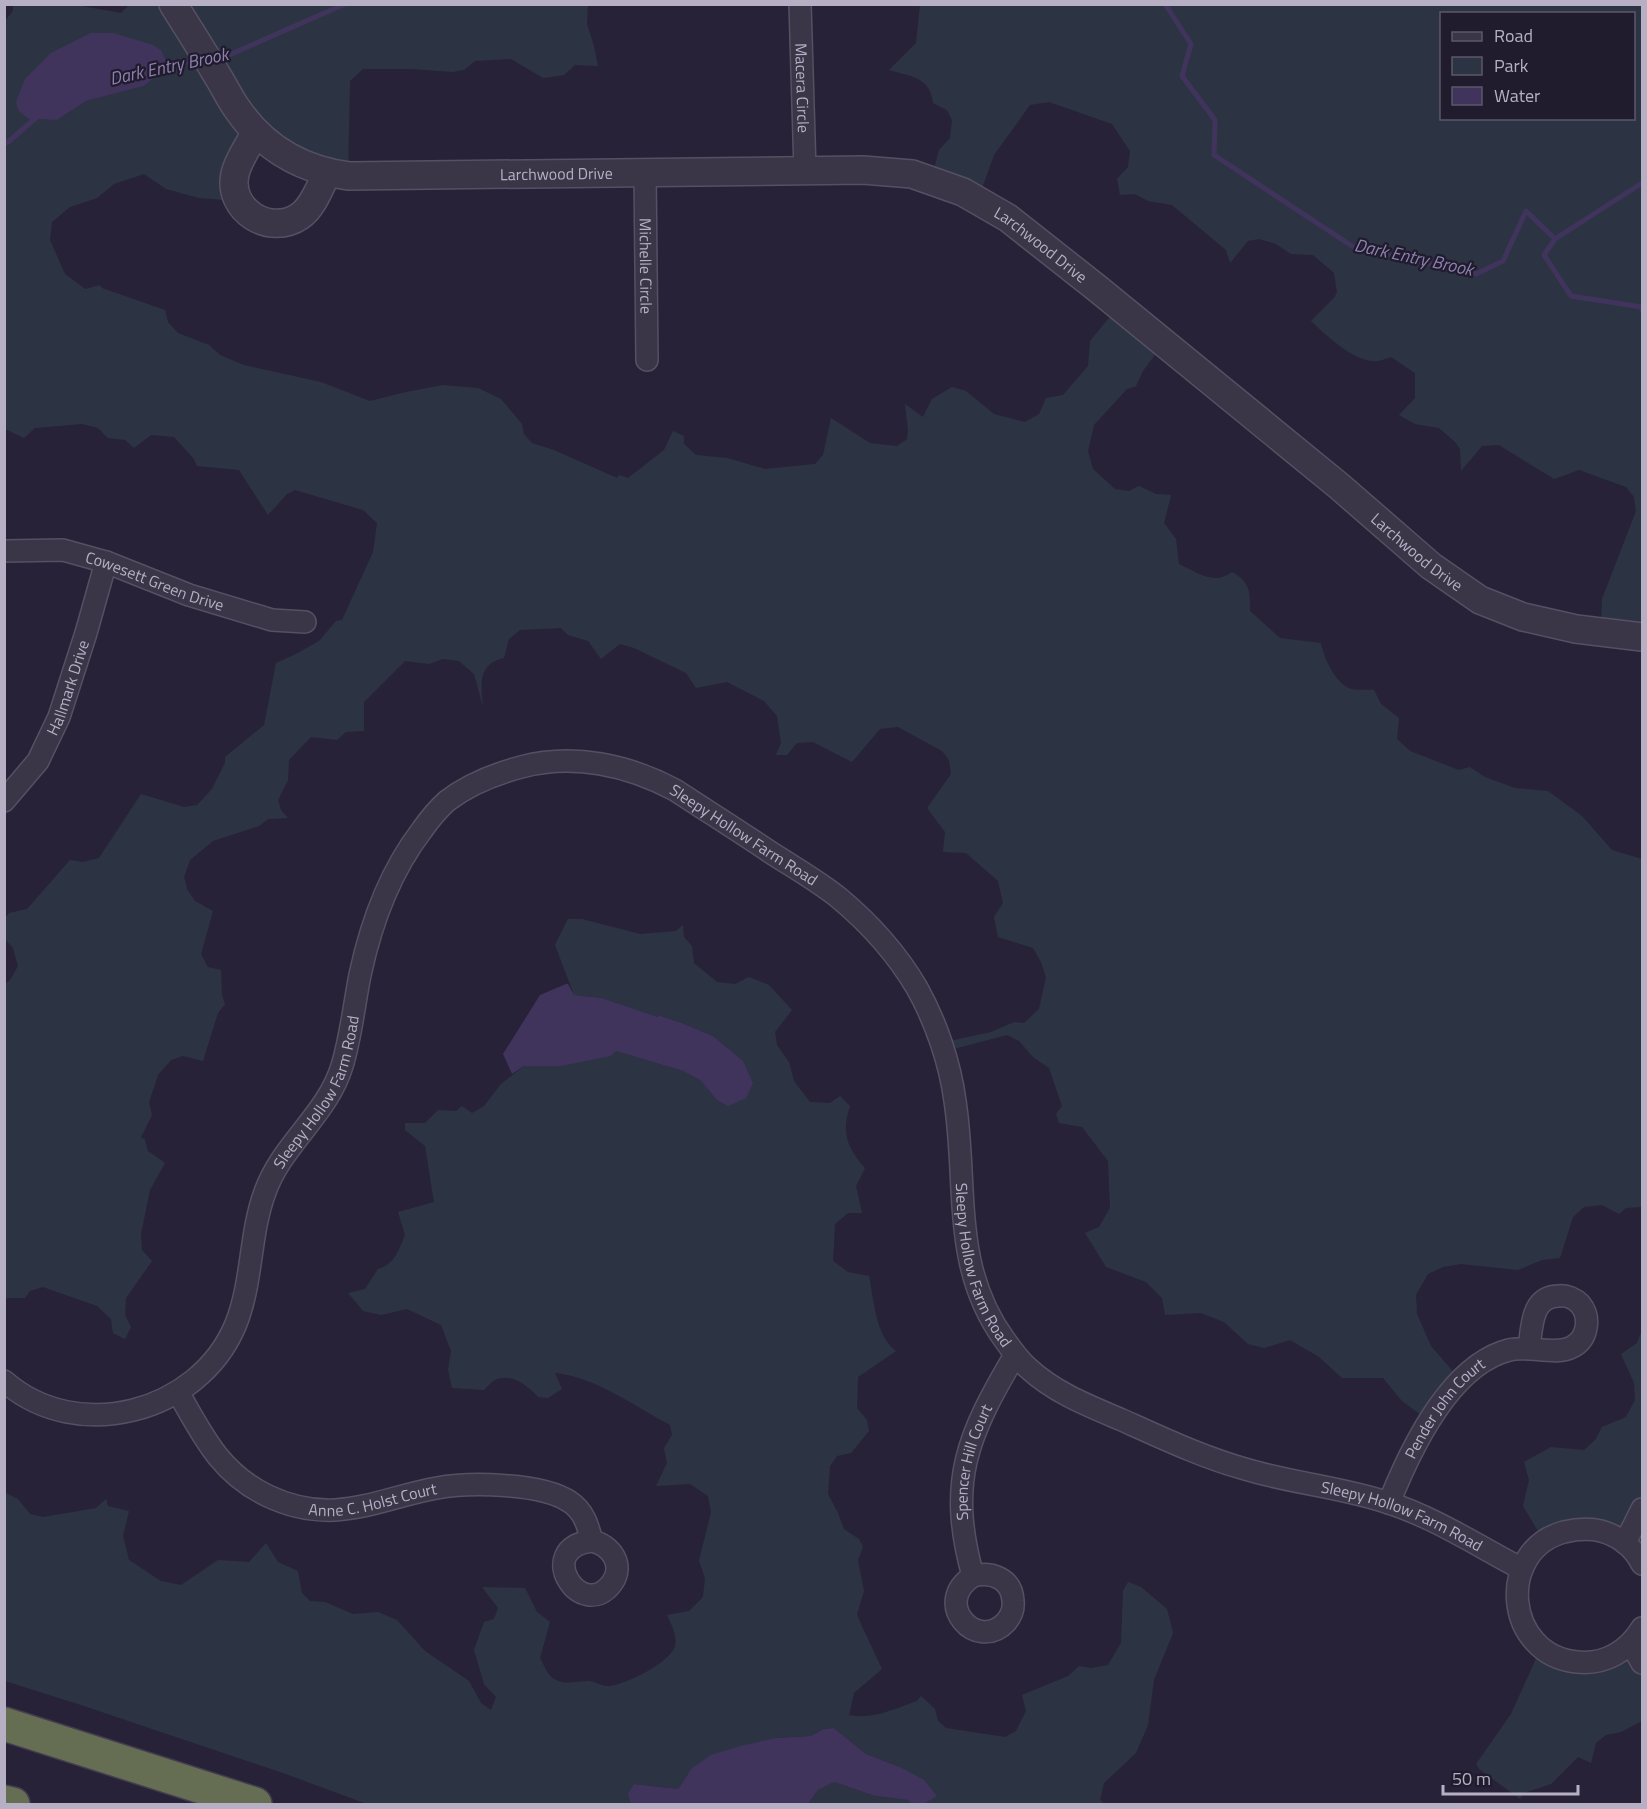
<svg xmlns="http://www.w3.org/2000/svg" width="1647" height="1809" font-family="'Titillium Web',sans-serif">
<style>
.green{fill:#2c3444;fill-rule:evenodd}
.water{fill:#40345c}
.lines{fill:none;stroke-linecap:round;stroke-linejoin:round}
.stream{stroke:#40345c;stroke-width:5}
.minor-casing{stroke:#565063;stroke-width:24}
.tertiary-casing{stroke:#565063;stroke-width:30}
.motorway-casing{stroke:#433d50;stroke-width:36}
.minor{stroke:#3b3548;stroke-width:21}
.tertiary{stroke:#3b3548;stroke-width:27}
.motorway{stroke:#656e53;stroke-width:33}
.labels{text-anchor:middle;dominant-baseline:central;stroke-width:4.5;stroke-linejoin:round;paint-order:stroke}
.street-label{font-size:16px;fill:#b7b0c5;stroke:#201b2d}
.water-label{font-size:18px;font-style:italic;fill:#8e80b0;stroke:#201b2d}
</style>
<rect width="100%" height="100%" fill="#282238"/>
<g class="green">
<path d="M13,4L76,5L121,13L130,4L588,5L587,24L594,46L598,66L575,65L564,75L543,78L511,59L475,61L464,70L452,72L412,69H363L350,81L348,179L261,136L237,201L199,198L166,189L144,174L114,184L97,198L70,207L52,222L50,240L65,274L85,289L100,285L102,288L165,310L168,322L178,333L209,345L220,355L244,365L321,382L370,401L406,392L443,385L478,388L501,399L522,424L524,434L532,443L554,450L617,478L619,475L628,478L664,450L673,431L684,436V444L696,455L727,458L765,469L815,464L823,455L831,418L870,443L897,446L907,439L908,431L905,404L923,417L932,399L952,387L966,391L994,414L1025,422L1039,414L1046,398L1063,395L1088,366L1090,341L1117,308L1163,344L1143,371L1136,386L1127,389L1094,425L1088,451L1093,469L1115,489L1129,491L1139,486L1156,494L1171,495L1164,523L1176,539L1179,564C1196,572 1214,586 1232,572C1250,582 1250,591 1250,611L1280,638L1321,643C1324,658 1334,681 1349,688C1355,691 1367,689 1374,690L1381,704L1399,718L1397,739L1410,751L1459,770L1470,767L1485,777L1515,788L1548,791L1582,816L1612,850L1642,859V1207L1626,1208L1619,1214L1602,1205L1584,1207L1573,1217L1560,1258L1542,1260L1518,1270L1461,1264L1443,1267L1428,1274L1416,1295L1417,1314L1431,1346L1463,1383L1429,1421L1402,1401L1383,1378H1342L1319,1357L1290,1340L1264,1348L1248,1344L1224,1322L1201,1313L1165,1315L1162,1298L1146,1282L1106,1267L1085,1233L1099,1227L1110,1208L1108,1161L1082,1127L1059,1123L1056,1114L1062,1106L1049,1068L1033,1057L1019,1041L1007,1035L946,1051L940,1043L991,1032L1014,1022L1024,1023L1039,1009L1046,977L1041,962L1033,948L998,937L994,917L1003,903L998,881L966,853L943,852L945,832L927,808L951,774L949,760L942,751L898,727L880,729L852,762L813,742L797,743L787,755H776L781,743L777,716L764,701L727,682L696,688L686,673L634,648L620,644L601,659L588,641L568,635L561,628L520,630L509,639L504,658C477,664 481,685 483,707L474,674L459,661L443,659L429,664L405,661L364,702V731L346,732L337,740L311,737L289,760L288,780L278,800L281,810L288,818L268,819L259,826L213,841L190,860L184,877L187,889L195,901L213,911L201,954L208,967L221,970L222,995L225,1004L218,1013L203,1061L183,1056L171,1060L158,1075L149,1102L152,1115L141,1137L145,1140L148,1151L165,1163L150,1190L141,1234L142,1250L152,1261L126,1298L125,1315L131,1327L125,1339L113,1333L111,1319L97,1306L43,1287L30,1291L25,1298H8L5,1300L4,985L10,980L18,966L13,948L5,939V918L9,913L27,909L70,860L83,862L99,858L141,794L184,807L197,805L212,789L225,763V757L264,725L276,663L296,654L319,641L336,621L342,620L373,552L377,523L363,510L295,490L287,494L268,515L239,470L197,466L194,459L174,437L151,435L134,448L125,440L108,438L98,428L82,424L35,428L24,438L5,429L4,22L13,11ZM168,66L144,86L86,101L57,120L29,119Z"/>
<path d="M920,5H1642V637L1601,631L1602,599L1636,511L1634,497L1626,487L1579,470L1554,479L1499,445L1482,446L1461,471L1460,449L1455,442L1439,428L1415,424L1399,415L1415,398V373L1391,357C1385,359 1378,362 1372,361C1351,359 1326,335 1311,321L1334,298L1337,292L1334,273L1313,255L1291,254L1276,244L1259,239L1248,241L1230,263L1226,250L1172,205L1148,201L1135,194L1120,195L1117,179L1128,167L1130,151L1112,124L1049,102L1030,105L994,155L977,202L930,185L939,150L950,138L952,120L947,110L933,103C930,76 911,77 889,70L916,43ZM1442,14H1634V118H1442Z"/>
<path d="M568,919H582L640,934L676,931L683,925L684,937L692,946L694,963L717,982L735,984L749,977L769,985L792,1010L775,1032L777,1045L789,1062L794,1081L810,1102L830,1103L840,1096L850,1106C841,1132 847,1148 865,1168L856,1186L862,1213H848L835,1224L833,1261L848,1272L869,1276C874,1300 875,1335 896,1351L858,1377L857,1408L867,1420L869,1431L851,1453L837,1456L830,1466L828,1494L838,1513L844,1529L859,1539L863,1547L858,1560L864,1591L857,1614L860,1622L882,1669L854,1693L849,1715C872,1720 894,1709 917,1701L921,1696L935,1709L938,1721L946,1728L1005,1737L1016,1731L1026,1711L1022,1695L1068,1676L1079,1666L1091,1668L1108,1665L1121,1643L1123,1591L1128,1582L1141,1587L1167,1609L1173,1633L1154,1680L1148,1725L1136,1753L1104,1783L1100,1800L1105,1804H924L936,1796L900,1767L866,1754L834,1728L823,1729L811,1736L776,1738L691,1769L678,1789L634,1784L631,1804H632H367L283,1773L81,1705L5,1681L4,1492L18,1499L30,1514L43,1517L96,1508L106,1499L108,1506L129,1511L123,1536L129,1560L161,1581L181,1585L218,1560L249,1562L266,1543L278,1562L298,1571L302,1593L310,1601L325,1602L353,1614L378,1612L397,1620L425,1651L469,1681L481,1703L491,1710L496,1697L484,1684L474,1650L484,1622L494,1619L498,1608L482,1587L525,1588L537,1612L550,1622L540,1658C544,1665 548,1677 556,1680C567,1685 576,1681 588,1681C595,1681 602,1687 610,1686C626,1684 670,1663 675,1646C678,1636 671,1624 667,1615L689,1611L703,1597L705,1578L699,1561L711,1512L708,1496L690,1484L656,1486L667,1463L664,1448L672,1435L670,1425C634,1406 596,1377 555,1373L562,1389L548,1398L538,1397C528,1386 511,1372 495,1380C491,1382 487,1387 484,1390L452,1388L448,1370L451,1351L441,1325L407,1309L381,1315L363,1311L348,1293L365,1289L378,1269C394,1265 399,1250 405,1235L398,1212L434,1202L425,1146L405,1130V1123H425L438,1110L456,1111L462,1106L472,1113L484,1106L501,1084L524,1066H562L616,1051L683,1071L700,1080L717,1100L743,1061L713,1036L682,1023L659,1015L658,1017L602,998L574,995L555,945Z"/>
<polygon points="1642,1330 1642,1558 1627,1536 1542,1538 1523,1506 1529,1480 1524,1462 1551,1447 1584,1450 1596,1439 1602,1427 1626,1417 1635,1400 1634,1383 1621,1354 1637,1343"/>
<polygon points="1642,1639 1642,1721 1621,1732 1606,1735 1596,1743 1591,1763 1578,1757 1551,1784 1524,1793 1520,1799 1479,1769 1476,1764 1511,1714 1539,1652 1586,1666"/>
<polygon points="834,1782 875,1796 908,1800 912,1804 808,1804 818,1790"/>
</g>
<g class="water">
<polygon points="91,33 113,33 153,45 161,50 168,66 144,86 86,101 57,120 29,119 19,111 16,102 25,79 51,53"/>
<polygon points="566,984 568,984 574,995 602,998 658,1017 658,1015 682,1023 713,1036 743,1061 753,1083 746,1098 728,1106 717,1100 700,1080 683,1071 616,1051 610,1056 562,1066 524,1066 512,1074 503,1054 540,995"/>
<polygon points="834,1728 866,1754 900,1767 924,1780 937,1796 924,1804 912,1804 908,1800 875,1796 834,1782 818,1790 808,1804 631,1804 628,1794 634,1784 678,1789 691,1769 711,1755 741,1746 776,1738 811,1736 823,1729"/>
</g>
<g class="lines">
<g class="stream">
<polyline points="1165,4 1191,44 1182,76 1215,120 1214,155 1355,248 1476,274 1503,261 1526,211 1555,239 1642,183"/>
<polyline points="216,57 229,55 345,4"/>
<polyline points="163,67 198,60"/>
<polyline points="4,143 8,142 38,116"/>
<polyline points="1555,239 1544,255 1571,296 1642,307 1642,310"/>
</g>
<defs>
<g id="minor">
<path id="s1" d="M800,4L805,171"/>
<path id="s2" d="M645,172L647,360"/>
<path id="s3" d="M4,551L63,550L106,562L189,595L272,620L305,622"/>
<path id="s4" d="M4,801L38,761L59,717L86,633L106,562"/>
<path id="s5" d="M4,1381C77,1445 198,1413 235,1326C253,1283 249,1235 265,1192C282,1144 327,1115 342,1066C351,1037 354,1005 360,975C371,923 389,873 422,830C429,820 438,809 447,801C469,784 495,774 521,767C574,753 628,765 675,790C707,811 739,831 770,852C793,867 818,881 839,898C869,923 897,954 917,988C936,1022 950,1063 955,1101C968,1185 951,1266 1004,1339C1011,1349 1019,1360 1028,1368C1055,1393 1089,1406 1122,1420C1162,1438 1202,1457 1245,1469C1291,1483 1340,1487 1386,1502C1434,1517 1478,1546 1522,1569"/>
<path id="s6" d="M178,1392C203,1436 220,1473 268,1496C289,1506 312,1511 335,1510C370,1508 402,1494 437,1488C470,1482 542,1483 570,1502C584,1511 588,1526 592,1541C532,1548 582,1624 612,1583C625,1565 611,1545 592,1541"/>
<path id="s7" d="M1389,1503C1410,1450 1450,1365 1509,1350C1528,1345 1556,1356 1572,1347C1588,1339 1591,1317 1580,1304C1575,1299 1567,1295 1559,1296C1531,1296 1532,1327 1529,1348"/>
<polyline points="1625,1543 1642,1509"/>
<path d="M1642,1564C1634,1548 1619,1536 1601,1531C1588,1528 1577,1529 1564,1532C1496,1550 1504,1655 1577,1662C1605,1665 1628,1651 1642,1628"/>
<path id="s8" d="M973,1576C992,1571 1012,1579 1013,1601C1014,1609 1011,1616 1006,1622C977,1653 931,1603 973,1576C947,1482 967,1436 1015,1355"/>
<polyline points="1631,1644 1642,1663"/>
</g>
<g id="tertiary">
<path id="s9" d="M173,4C188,28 203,51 217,75C224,86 230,99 238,110C265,149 302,170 349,176L863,170L912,174L963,192L1008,218L1098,289L1339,486L1431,566L1480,600L1523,617L1576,629L1642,637"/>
<path d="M256,132C249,145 238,160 235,174C227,210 270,237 300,216C313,207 320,187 327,173"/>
</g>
<g id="motorway">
<polyline points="4,1724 255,1804"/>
<polyline points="4,1802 13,1804"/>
</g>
</defs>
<use href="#minor" class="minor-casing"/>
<use href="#tertiary" class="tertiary-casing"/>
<use href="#motorway" class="motorway-casing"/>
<use href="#minor" class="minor"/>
<use href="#tertiary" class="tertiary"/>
<use href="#motorway" class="motorway"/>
</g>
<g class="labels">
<g class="street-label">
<text stroke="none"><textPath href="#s1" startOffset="84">Macera Circle</textPath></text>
<text stroke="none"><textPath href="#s9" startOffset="465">Larchwood Drive</textPath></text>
<text stroke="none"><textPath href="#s9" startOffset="969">Larchwood Drive</textPath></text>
<text stroke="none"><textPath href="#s2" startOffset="94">Michelle Circle</textPath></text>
<text stroke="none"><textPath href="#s9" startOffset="1455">Larchwood Drive</textPath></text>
<text stroke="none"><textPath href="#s3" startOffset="156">Cowesett Green Drive</textPath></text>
<text stroke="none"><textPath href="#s4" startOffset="132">Hallmark Drive</textPath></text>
<text stroke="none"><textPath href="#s5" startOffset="1174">Sleepy Hollow Farm Road</textPath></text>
<text stroke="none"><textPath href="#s5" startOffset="526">Sleepy Hollow Farm Road</textPath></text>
<text stroke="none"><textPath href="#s5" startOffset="1696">Sleepy Hollow Farm Road</textPath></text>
<text stroke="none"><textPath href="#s7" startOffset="111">Pender John Court</textPath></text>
<text stroke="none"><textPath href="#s8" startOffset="296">Spencer Hill Court</textPath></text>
<text stroke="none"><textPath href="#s6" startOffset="248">Anne C. Holst Court</textPath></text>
<text stroke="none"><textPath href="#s5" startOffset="2217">Sleepy Hollow Farm Road</textPath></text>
</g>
<g class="water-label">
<text transform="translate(169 66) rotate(-12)">Dark Entry Brook</text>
<text transform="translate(1414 257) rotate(12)">Dark Entry Brook</text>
</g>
</g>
<rect width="1647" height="1809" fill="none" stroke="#b7b0c5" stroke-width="12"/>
<rect x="1440" y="12" width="195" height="108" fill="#201b2d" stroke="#5c576a" stroke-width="1.5"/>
<rect x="1452" y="32" width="30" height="9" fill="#3b3548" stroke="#5c576a" stroke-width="1.5"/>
<text x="1494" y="42" font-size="18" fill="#b7b0c5">Road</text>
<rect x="1452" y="57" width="30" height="18" fill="#2c3444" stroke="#5c576a" stroke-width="1.5"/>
<text x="1494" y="72" font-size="18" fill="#b7b0c5">Park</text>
<rect x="1452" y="87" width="30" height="18" fill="#40345c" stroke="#5c576a" stroke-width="1.5"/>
<text x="1494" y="102" font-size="18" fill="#b7b0c5">Water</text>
<path d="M1443 1785v9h135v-9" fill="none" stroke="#b7b0c5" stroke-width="3"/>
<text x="1452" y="1785" font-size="18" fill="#b7b0c5" stroke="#201b2d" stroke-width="4.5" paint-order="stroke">50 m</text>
</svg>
